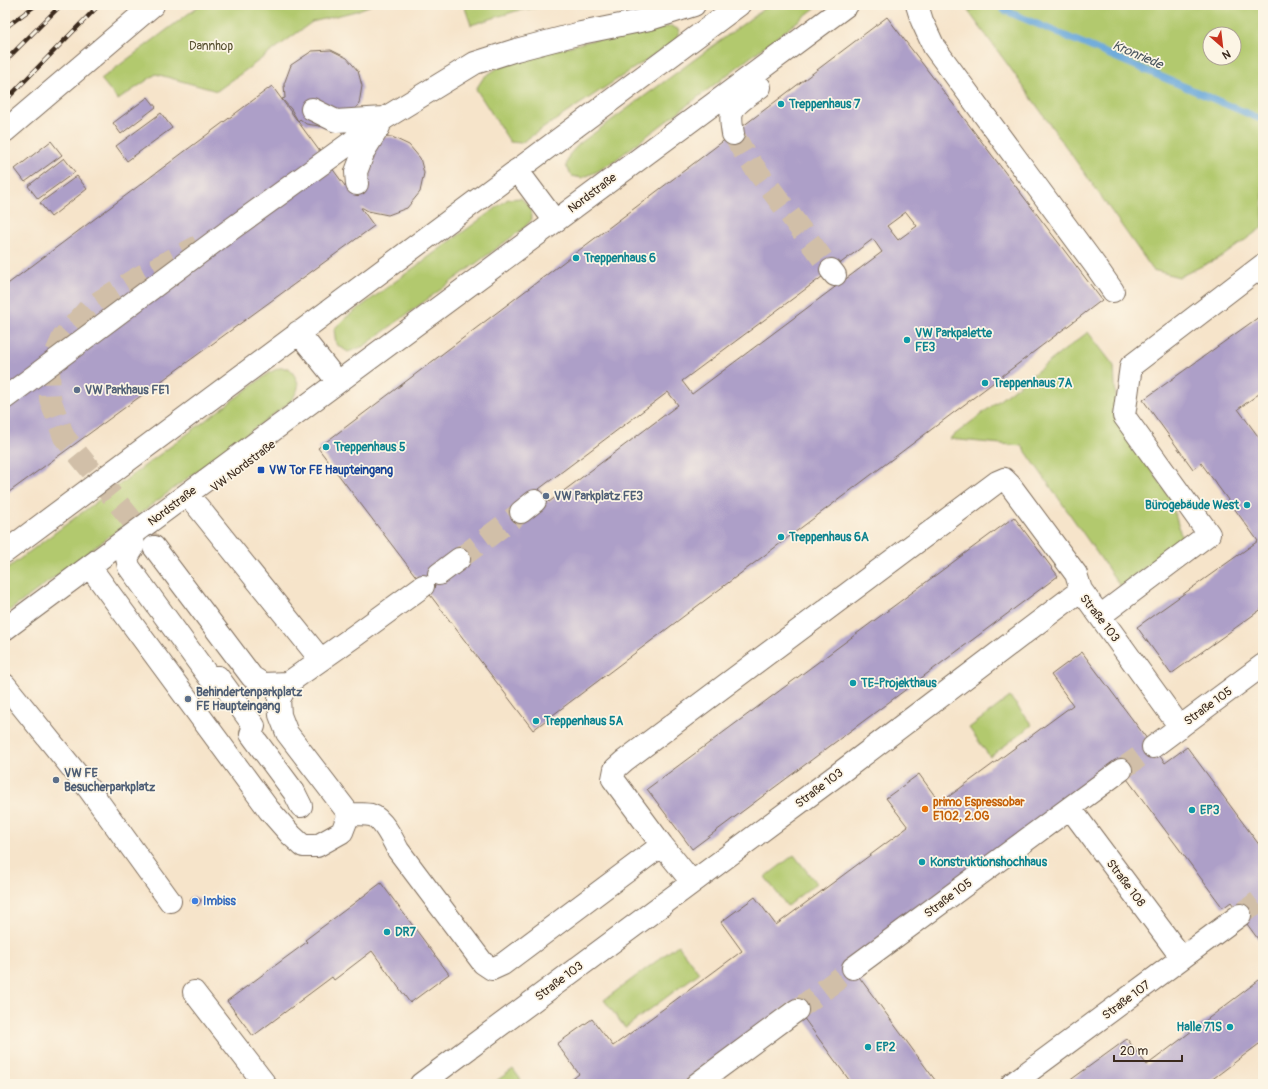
<svg xmlns="http://www.w3.org/2000/svg" width="1268" height="1089" viewBox="0 0 1268 1089" font-family="Pangolin,sans-serif">
  <style>
    .green { fill: #b2c96e; stroke: #767a46; fill-rule: evenodd }
    .lines { fill: none; stroke-linecap: round; stroke-linejoin: round }
    .stream { stroke: #67a7da; stroke-width: 7 }
    .building { fill: #ad9fc8; fill-rule: evenodd }
    .minor-tunnel { stroke: #d1bfa8; stroke-width: 22; stroke-dasharray: 22 11; stroke-linecap: butt }
    .minor-casing { stroke: #7c6b5a; stroke-width: 24 }
    .minor { stroke: #fff; stroke-width: 22 }
    .rail-casing { stroke: #3b2a1e; stroke-width: 4.5 }
    .rail { stroke: #fcf5e5; stroke-width: 3; stroke-dasharray: 9; stroke-linecap: butt }
    .culture-dot { fill: #0f9aa8; stroke: #fcf5e5; stroke-width: 1.5 }
    .service-dot { fill: #5c6f8a; stroke: #fcf5e5; stroke-width: 1.5 }
    .transit-dot { fill: #1a4fb4; stroke: #fcf5e5; stroke-width: 1.5 }
    .food-dot { fill: #e8710a; stroke: #fcf5e5; stroke-width: 1.5 }
    .shop-dot { fill: #3f7fe0; stroke: #fcf5e5; stroke-width: 1.5 }
    .labels { text-anchor: middle; stroke-width: 3.5; stroke-linejoin: round; paint-order: stroke }
    .park-label { font-size: 12px; fill: #595232; stroke: #fcf5e5 }
    .culture-label { font-size: 12px; font-weight: bold; fill: #0d838f; stroke: #fcf5e5; text-anchor: start }
    .street-label { font-size: 12px; fill: #3b2a1e; stroke: #fcf5e5 }
    .service-label { font-size: 12px; font-weight: bold; fill: #4e5e75; stroke: #fcf5e5; text-anchor: start }
    .transit-label { font-size: 12px; font-weight: bold; fill: #164399; stroke: #fcf5e5; text-anchor: start }
    .food-label { font-size: 12px; font-weight: bold; fill: #c56008; stroke: #fcf5e5; text-anchor: start }
    .shop-label { font-size: 12px; font-weight: bold; fill: #366cbe; stroke: #fcf5e5; text-anchor: start }
    .water-label { font-size: 13px; font-style: italic; fill: #4a5660; stroke: #fcf5e5 }
  </style>
  <rect width="100%" height="100%" fill="#fcf5e5"/>
  <filter id="ink" filterUnits="userSpaceOnUse"><feTurbulence type="fractalNoise" baseFrequency=".025" numOctaves="2"/><feDisplacementMap in="SourceGraphic" scale="8" xChannelSelector="R" yChannelSelector="G"/><feConvolveMatrix kernelMatrix="1 2 1 2 8 2 1 2 1" color-interpolation-filters="sRGB"/></filter>
  <filter id="wash" filterUnits="userSpaceOnUse"><feTurbulence type="fractalNoise" baseFrequency=".012" numOctaves="4" result="noise"/><feDisplacementMap in="SourceGraphic" scale="16" xChannelSelector="R" yChannelSelector="G"/><feGaussianBlur stdDeviation="0.9" result="paint"/><feColorMatrix in="noise" values="0 0 0 0 0 0 0 0 0 0 0 0 0 0 0 0 0 1.4 0 .05"/><feComposite in="paint" operator="in"/></filter>
  <g filter="url(#wash)">
    <rect width="100%" height="100%" fill="#f6e4ca"/>
    <path class="green" d="M200,5H371L356,11L312,22L217,91L156,74L118,100L101,79Z
      M464,5H552L516,11L471,25Z
      M769,5H819L614,161L598,171L582,178L572,176L566,166L569,155L579,144Z
      M983,5H1263V227L1223,256L1179,277L1153,270L1008,65L968,11L980,8ZM1210,34H1234V58H1210Z
      M671,26L680,30L675,41L521,143L510,142L476,89L484,77L504,64L593,40L638,34Z
      M521,198L530,208L532,219L524,228L364,346L348,352L336,344L334,329L344,319L508,199Z
      M1088,332L1114,366L1117,422L1170,496L1182,539L1120,586L1022,446L949,439Z
      M279,368H289C301,384 301,387 290,402L5,614V570L269,373Z
      M1010,697L1032,725L990,757L969,728Z
      M794,855L816,883L787,906L765,877Z
      M678,945L699,973L625,1028L604,1000Z
      M513,1069L524,1084H492Z"/>
    <g class="lines">
      <path class="stream" d="M1004,10L1263,120"/>
    </g>
    <g id="blocks">
      <path class="building" d="M887,17L1102,300L985,389L981,392L533,730L318,448ZM906,212L917,226L898,240L887,226ZM873,239L882,252L692,394L682,381ZM668,392L678,405L549,502L539,489Z
        M331,50L347,58L358,71L362,86L359,104L345,120L326,127L306,124L300,119L298,121L291,109L282,99L285,98L284,84L291,65L312,51Z
        M272,86L345,186H347L373,138L392,137L409,145L420,158L424,173L420,192L407,208L388,215L368,211L363,208H361L374,226L5,495V286Z
        M148,97L156,107L121,134L113,123Z
        M161,113L172,128L127,161L116,146Z
        M51,141L62,155L25,182L15,169Z
        M64,158L75,172L38,199L28,186Z
        M77,176L87,189L51,217L40,203Z
        M1263,314V391L1238,409L1263,443V608L1171,674L1137,627L1258,541L1201,463L1193,469L1143,400Z
        M1014,517L1058,576L692,849L647,789Z
        M1082,652L1165,763L1187,747L1263,850V946L1231,902L1223,908L1116,764L848,962L938,1084H852L792,1002L682,1084H566L579,1074L557,1044L592,1019L613,1046L742,951L721,922L755,897L776,925L908,827L886,798L919,774L940,803L1073,705L1051,675Z
        M381,883L449,974L410,1003L372,951L334,980L332,977L253,1036L227,1001L307,942L305,940Z
        M193,896L201,900L198,906L190,901Z
        M1263,977V1041L1206,1084H1065L1127,1039L1147,1065Z"/>
    </g>
  </g>
  <g filter="url(#ink)">
    <use href="#blocks" fill-opacity="0" stroke="#7c6b5a" stroke-width="1"/>
    <g class="lines">
      <path class="minor-tunnel" d="M733,134L746,156L831,270
        M154,547L64,437L50,399L49,368L63,337L90,307L137,278L198,246
        M459,559L521,512
        M1121,770L1153,747
        M1240,915L1263,898
        M797,1010L853,968"/>
      <g class="minor-casing">
        <path id="minor" d="M917,5L922,21L934,47L1097,268L1113,291
          M312,109L336,121L384,118
          M5,131L153,5
          M733,134C732,127 730,119 732,112C735,103 752,93 760,87
          M517,170L555,221
          M357,184L356,172L364,151L379,127
          M831,270L835,275
          M298,332L338,382
          M5,398L230,230L385,118L475,63L516,50L581,33L650,19L694,5
          M187,495L198,507L321,660
          M521,512L535,501
          M134,534L132,550L127,558L129,567L209,677H218L254,726L251,734L294,792L301,806
          M154,547L252,677L263,684L288,683
          M5,552L739,5
          M90,567L269,810L291,835L303,846H317L342,832L349,814
          M439,574L459,559
          M423,586L356,635L288,683L279,699L280,715L287,733L349,814C356,814 364,814 371,815C382,818 393,840 398,850L483,963L492,969L503,964L662,845
          M1100,616L1209,534L1124,416L1131,366L1263,265
          M5,629L847,5
          M5,685L89,789L170,901
          M1153,747L1263,665
          M1070,808L1182,958
          M692,882L662,845L613,779L615,769L624,761L997,482L1004,479L1010,485L1076,574L1081,590
          M853,968L1121,770
          M194,992L265,1084
          M421,1084L845,769L1081,590L1180,727
          M697,1084L797,1010
          M1012,1084L1240,915"/>
      </g>
      <use href="#minor" class="minor"/>
      <g class="rail-casing">
        <path id="rail" d="M6,27L36,5
          M5,61L61,5
          M5,101L99,5"/>
      </g>
      <use href="#rail" class="rail"/>
    </g>
  </g>
  <g class="culture-dot">
    <circle cx="781" cy="104" r="4"/>
    <circle cx="576" cy="258" r="4"/>
    <circle cx="907" cy="340" r="4"/>
    <circle cx="985" cy="383" r="4"/>
    <circle cx="326" cy="447" r="4"/>
    <circle cx="1247" cy="505" r="4"/>
    <circle cx="781" cy="537" r="4"/>
    <circle cx="853" cy="683" r="4"/>
    <circle cx="536" cy="721" r="4"/>
    <circle cx="1192" cy="810" r="4"/>
    <circle cx="922" cy="862" r="4"/>
    <circle cx="387" cy="932" r="4"/>
    <circle cx="1230" cy="1027" r="4"/>
    <circle cx="868" cy="1047" r="4"/>
  </g>
  <g class="service-dot">
    <circle cx="77" cy="390" r="4"/>
    <circle cx="546" cy="496" r="4"/>
    <circle cx="188" cy="699" r="4"/>
    <circle cx="56" cy="780" r="4"/>
  </g>
  <rect class="transit-dot" x="257" y="466" width="8" height="8" rx="2"/>
  <circle class="food-dot" cx="925" cy="809" r="4"/>
  <circle class="shop-dot" cx="195" cy="901" r="4"/>
  <g class="labels">
    <g class="park-label">
      <text x="211" y="50">Dannhop</text>
    </g>
    <g class="culture-label">
      <text x="789" y="108">Treppenhaus 7</text>
      <text x="584" y="262">Treppenhaus 6</text>
      <text x="915" y="337">VW Parkpalette<tspan x="915" dy="14">FE3</tspan></text>
      <text x="993" y="387">Treppenhaus 7A</text>
      <text x="334" y="451">Treppenhaus 5</text>
      <text x="1239" y="509" text-anchor="end">Bürogebäude West</text>
      <text x="789" y="541">Treppenhaus 6A</text>
      <text x="861" y="687">TE-Projekthaus</text>
      <text x="544" y="725">Treppenhaus 5A</text>
      <text x="1200" y="814">EP3</text>
      <text x="930" y="866">Konstruktionshochhaus</text>
      <text x="395" y="936">DR7</text>
      <text x="1222" y="1031" text-anchor="end">Halle 71S</text>
      <text x="876" y="1051">EP2</text>
    </g>
    <g class="street-label">
      <text transform="translate(592 193) rotate(-37)" y="4">Nordstraße</text>
      <text transform="translate(243 466) rotate(-37)" y="4">VW Nordstraße</text>
      <text transform="translate(172 506) rotate(-37)" y="4">Nordstraße</text>
      <text transform="translate(1100 618) rotate(52)" y="4">Straße 103</text>
      <text transform="translate(1208 706) rotate(-36)" y="4">Straße 105</text>
      <text transform="translate(819 788) rotate(-37)" y="4">Straße 103</text>
      <text transform="translate(1126 883) rotate(53)" y="4">Straße 108</text>
      <text transform="translate(948 898) rotate(-37)" y="4">Straße 105</text>
      <text transform="translate(559 981) rotate(-37)" y="4">Straße 103</text>
      <text transform="translate(1126 1000) rotate(-37)" y="4">Straße 107</text>
    </g>
    <g class="service-label">
      <text x="85" y="394">VW Parkhaus FE1</text>
      <text x="554" y="500">VW Parkplatz FE3</text>
      <text x="196" y="696">Behindertenparkplatz<tspan x="196" dy="14">FE Haupteingang</tspan></text>
      <text x="64" y="777">VW FE<tspan x="64" dy="14">Besucherparkplatz</tspan></text>
    </g>
    <g class="transit-label">
      <text x="269" y="474">VW Tor FE Haupteingang</text>
    </g>
    <g class="food-label">
      <text x="933" y="806">primo Espressobar<tspan x="933" dy="14">E102, 2.OG</tspan></text>
    </g>
    <g class="shop-label">
      <text x="203" y="905">Imbiss</text>
    </g>
    <g class="water-label">
      <text transform="translate(1138 54) rotate(23)" y="5">Kronriede</text>
    </g>
  </g>
  <rect width="1268" height="1089" fill="none" stroke="#fcf5e5" stroke-width="20"/>
  <g transform="translate(1222 46) rotate(152)"><circle r="19" fill="#fcf5e5" stroke="#afa495"/>
  <path d="M0-3L7 15L0 10L-7 15Z" fill="#c8321e"/>
  <text y="-6" font-size="11" font-weight="bold" text-anchor="middle" fill="#3b2a1e">N</text>
  </g>
  <path d="M1114 1055v6h68v-6" fill="none" stroke="#3b2a1e" stroke-width="2"/>
  <text x="1120" y="1055" font-size="12" fill="#3b2a1e" stroke="#fcf5e5" stroke-width="3" paint-order="stroke">20 m</text>
</svg>
